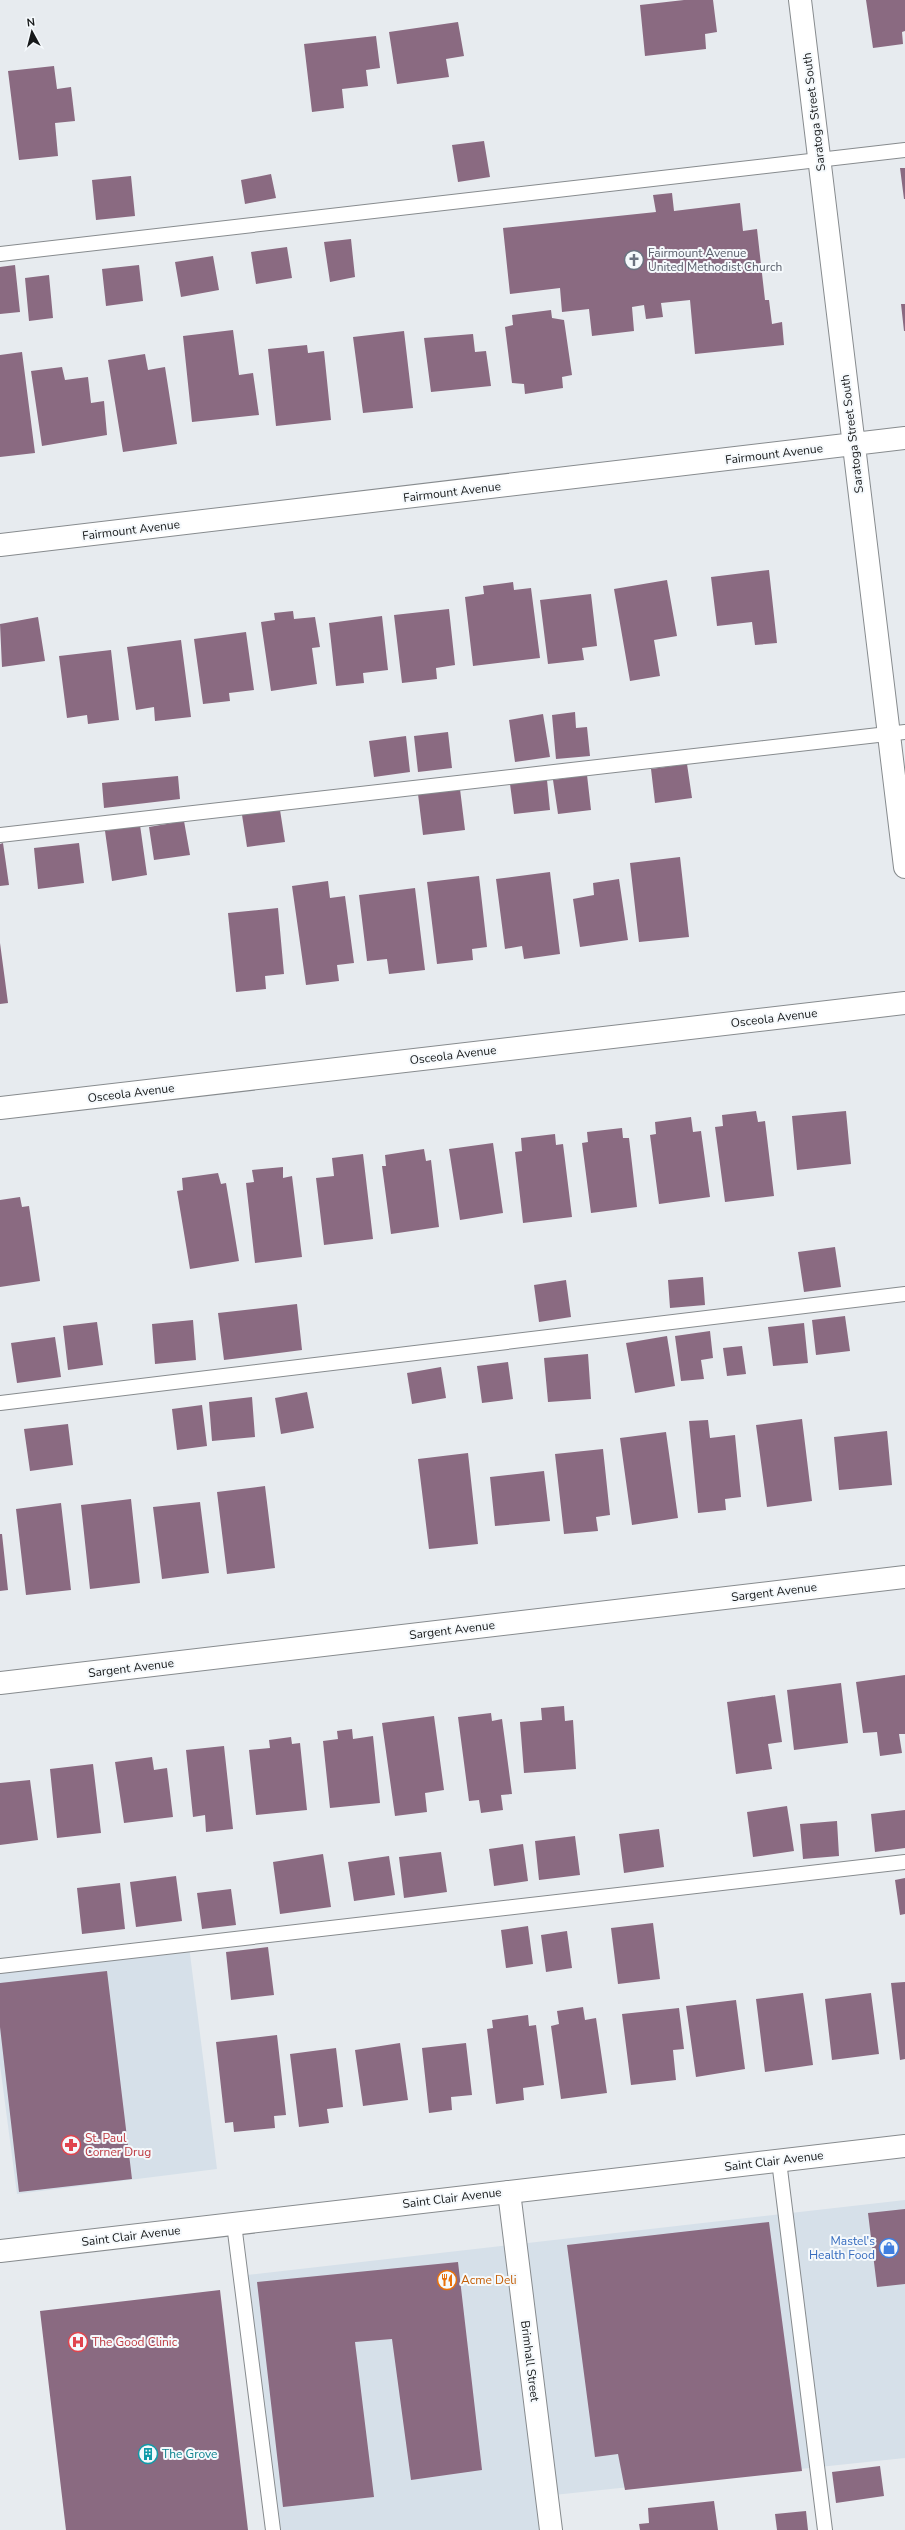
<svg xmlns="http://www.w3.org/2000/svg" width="905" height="2530" viewBox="0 0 905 2530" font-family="'Nunito Sans',sans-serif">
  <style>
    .built { fill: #d6e0e9 }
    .building { fill: #8a6a81 }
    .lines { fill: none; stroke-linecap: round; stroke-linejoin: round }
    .lane-casing { stroke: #878b8e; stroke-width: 16 }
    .street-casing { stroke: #878b8e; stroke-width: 24 }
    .secondary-casing { stroke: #878b8e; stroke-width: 24 }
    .lane { stroke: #fff; stroke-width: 14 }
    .street { stroke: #fff; stroke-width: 22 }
    .secondary { stroke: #fff; stroke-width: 22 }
    .labels { text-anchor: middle; stroke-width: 4; stroke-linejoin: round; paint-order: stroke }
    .street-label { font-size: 12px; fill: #17191a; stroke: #f5f9fc }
    .worship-label { font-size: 12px; fill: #5b616d; stroke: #f5f9fc; text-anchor: start }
    .health-label { font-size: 12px; fill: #be3a42; stroke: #f5f9fc; text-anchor: start }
    .shop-label { font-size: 12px; fill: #366cbe; stroke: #f5f9fc; text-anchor: end }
    .food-label { font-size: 12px; fill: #c56008; stroke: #f5f9fc; text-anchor: start }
    .culture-label { font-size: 12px; fill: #0d838f; stroke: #f5f9fc; text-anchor: start }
  </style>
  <rect width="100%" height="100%" fill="#e7ebef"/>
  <path class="built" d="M188,1938L217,2169L17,2194L0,2065V1961Z
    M905,2200V2458L554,2495L557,2530H279L247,2275Z"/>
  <path class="building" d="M684,0H713L717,32L705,34L706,49L645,56L640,5Z
    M866,0H905V31L902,32L903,44L873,48Z
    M458,22L464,56L446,59L449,77L397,84L389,32Z
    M376,36L380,68L366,70L368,86L342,89L344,108L312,112L304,44Z
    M54,66L57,89L71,87L75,121L55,123L58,156L19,160L8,71Z
    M484,141L490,177L458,182L452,145Z
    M900,168H905V199H904Z
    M271,174L276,198L245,204L241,180Z
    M131,176L135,216L96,220L92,180Z
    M672,193L674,211L740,203L743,231L757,229L765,300H769L772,324L782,322L784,345L695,354L690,300L661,303L663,317L646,319L644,305L632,307L634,331L592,336L589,309L562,312L560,288L510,294L503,228L656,212L653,195Z
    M351,239L355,277L330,282L324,242Z
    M287,247L292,278L256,284L251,252Z
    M213,256L219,290L181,297L175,262Z
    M15,265L20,312L0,314V267Z
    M139,265L143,301L106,306L102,269Z
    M49,275L53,318L29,321L25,278Z
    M901,304H905V331H904Z
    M551,310L552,318L564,320L572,375L562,377L563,388L525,394L524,384L512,383L505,327L513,325L512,315Z
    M233,330L239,375L253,373L259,415L192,422L183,336Z
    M404,331L413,408L363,413L353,337Z
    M473,334L475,352L486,351L491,386L431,392L424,338Z
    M307,345L308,353L324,351L331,420L276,426L268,349Z
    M22,352L35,453L0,457V355Z
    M145,354L148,370L165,367L177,444L123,452L108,360Z
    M62,367L65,380L88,377L91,403L104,401L107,435L42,446L31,371Z
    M769,570L777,643L755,645L752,622L717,626L711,577Z
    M667,580L677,636L654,640L660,676L630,681L614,589Z
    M513,582L514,590L531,588L540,658L473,666L465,597L484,594L483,586Z
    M591,594L597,646L582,648L584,660L548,664L540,600Z
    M449,609L455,665L436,668L437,679L402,683L394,615Z
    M293,611L294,619L315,617L320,647L312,648L317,684L271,691L261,622L275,620L274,613Z
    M382,616L388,670L363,673L364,683L336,686L329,623Z
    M38,617L45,661L2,667L0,624Z
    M246,632L254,690L229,693L230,701L203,704L194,639Z
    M181,640L191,717L155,721L154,707L136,710L127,647Z
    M111,650L119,720L88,724L87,715L67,718L59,656Z
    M575,712L576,728L587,727L590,756L556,759L552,715Z
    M543,714L550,757L515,762L509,720Z
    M448,732L452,768L418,772L414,736Z
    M406,736L410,772L374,777L369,741Z
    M687,764L692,798L655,803L651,769Z
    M587,775L591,810L558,814L553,780Z
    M178,776L180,799L104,808L102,783Z
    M547,780L550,810L514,814L510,784Z
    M460,789L465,830L423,835L418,794Z
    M280,810L285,842L247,847L242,815Z
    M184,821L190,855L154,860L149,827Z
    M140,825L147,875L112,881L105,831Z
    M3,843L9,885L0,886V844Z
    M79,843L84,883L38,889L34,848Z
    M680,857L689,937L639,942L630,863Z
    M550,872L560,954L524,959L522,946L505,949L496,879Z
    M479,876L487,947L472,949L473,960L437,964L427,882Z
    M619,879L628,940L580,947L573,899L594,895L593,883Z
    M328,881L330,898L345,896L354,963L337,965L339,981L306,985L292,886Z
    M415,888L425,970L389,974L387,959L367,961L359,895Z
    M278,908L284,974L265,976L266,989L236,992L228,913Z
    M0,943L8,1003L0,1004Z
    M756,1111L758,1122L765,1121L774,1196L725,1202L715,1127L723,1126L722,1115Z
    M846,1111L851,1164L797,1170L792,1116Z
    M691,1117L693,1132L701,1131L710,1197L659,1204L650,1135L656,1134L655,1122Z
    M622,1128L623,1138H629L637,1207L591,1213L582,1143L588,1142L587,1132Z
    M555,1134L556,1145L563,1144L572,1217L523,1223L515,1152L522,1151L521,1138Z
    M493,1143L503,1213L460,1220L449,1149Z
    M424,1149L426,1161L431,1160L439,1227L391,1234L382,1166H386L385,1155Z
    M363,1154L373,1239L324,1245L316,1178L334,1176L332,1158Z
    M283,1167V1178L292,1176L302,1257L255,1263L246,1183L254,1182L252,1170Z
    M218,1173L221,1184L226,1183L239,1261L190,1269L177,1191L183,1190L182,1178Z
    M20,1197L22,1207L29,1206L40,1281L0,1287V1200Z
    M835,1247L841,1287L804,1292L798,1252Z
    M703,1277L705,1305L670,1308L668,1280Z
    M566,1280L571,1317L539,1322L534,1285Z
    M297,1304L302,1350L224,1360L218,1313Z
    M845,1316L850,1351L816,1355L812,1320Z
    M193,1320L196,1360L155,1364L152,1324Z
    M97,1322L103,1365L68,1370L63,1326Z
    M804,1323L808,1363L773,1366L768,1327Z
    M710,1331L713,1358L701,1360L704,1379L681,1381L675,1336Z
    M667,1336L675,1386L635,1393L626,1343Z
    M55,1337L61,1377L17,1383L11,1343Z
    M742,1346L746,1374L727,1376L723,1348Z
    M588,1354L591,1399L548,1402L544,1358Z
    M508,1362L513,1399L482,1403L477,1366Z
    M441,1367L446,1398L412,1404L407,1373Z
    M307,1392L314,1428L281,1434L275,1398Z
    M252,1397L255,1437L212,1441L209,1402Z
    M202,1405L207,1446L177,1450L172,1409Z
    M802,1419L812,1501L767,1507L756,1425Z
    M708,1420L710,1438L735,1435L741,1497L725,1499L726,1510L698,1513L689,1421Z
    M68,1424L73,1465L30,1471L24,1429Z
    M887,1431L892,1485L839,1490L834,1437Z
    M666,1432L678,1518L632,1525L620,1438Z
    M603,1449L610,1515L596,1517L598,1531L564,1534L555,1454Z
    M468,1453L478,1544L429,1549L418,1459Z
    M544,1471L550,1521L495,1526L490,1477Z
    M265,1486L275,1568L227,1574L217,1492Z
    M131,1499L140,1583L90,1589L81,1505Z
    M200,1502L209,1573L162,1579L153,1507Z
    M61,1503L71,1590L26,1595L16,1509Z
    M0,1534H2L8,1590L0,1591Z
    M905,1675V1734H899L902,1753L880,1756L877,1732L863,1733L856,1682Z
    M841,1683L848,1743L794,1750L787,1690Z
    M775,1695L782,1742L768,1744L772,1769L736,1774L727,1702Z
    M564,1706L565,1721L573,1720L576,1769L524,1773L520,1722L542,1720L541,1708Z
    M491,1713L492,1721L502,1719L512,1794L501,1795L503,1810L481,1813L479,1800L469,1801L458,1717Z
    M434,1716L444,1790L425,1793L427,1812L395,1816L382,1723Z
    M352,1729L353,1739L373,1736L380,1803L330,1808L323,1741L338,1739L337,1731Z
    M291,1737L292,1744L300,1743L307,1810L256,1815L249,1750L270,1748L269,1740Z
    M224,1746L233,1829L206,1832L205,1815L193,1817L186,1750Z
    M152,1757L154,1770L167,1768L173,1817L124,1823L115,1762Z
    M93,1764L101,1833L57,1838L50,1769Z
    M30,1780L38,1840L0,1845V1783Z
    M787,1806L794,1851L753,1857L747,1812Z
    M905,1810V1848L875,1852L871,1814Z
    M837,1821L839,1856L803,1859L800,1824Z
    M659,1829L664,1867L624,1873L619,1834Z
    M575,1836L580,1875L539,1880L535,1841Z
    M523,1844L528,1881L494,1886L489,1849Z
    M441,1852L447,1892L404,1898L399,1857Z
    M323,1854L331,1907L280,1914L273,1862Z
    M389,1856L395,1895L354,1901L348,1862Z
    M176,1876L182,1921L136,1927L130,1882Z
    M905,1878V1914L900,1915L895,1880Z
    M120,1883L125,1929L82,1934L77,1888Z
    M231,1889L236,1925L202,1929L197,1893Z
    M653,1923L660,1979L618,1984L611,1928Z
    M528,1926L533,1964L506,1968L501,1930Z
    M567,1931L572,1968L546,1972L541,1935Z
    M268,1947L274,1995L231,2000L226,1952Z
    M107,1971L132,2179L19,2192L0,2027V1983Z
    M905,1982V2059L900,2060L891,1983Z
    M803,1993L813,2065L765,2072L756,1999Z
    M871,1993L879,2054L832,2060L825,1999Z
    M736,2000L745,2069L696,2077L686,2006Z
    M583,2007L585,2020L596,2018L607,2093L561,2099L551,2026L559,2024L557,2011Z
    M679,2008L684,2049L673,2050L676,2080L631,2085L622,2014Z
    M528,2015L529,2026L536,2025L544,2085L523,2088L524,2100L496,2104L487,2029L493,2028L492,2020Z
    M277,2035L286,2115L274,2116L275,2128L234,2132L233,2122L225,2123L216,2042Z
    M400,2043L408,2100L363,2106L355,2050Z
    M466,2043L472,2095L451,2097L452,2110L429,2113L422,2048Z
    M336,2048L343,2107L327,2109L329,2123L299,2127L290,2054Z
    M905,2209V2284L877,2287L868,2213Z
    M769,2222L802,2471L625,2490L618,2454L595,2457L567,2245Z
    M458,2262L482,2470L411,2480L392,2339L355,2342L374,2497L283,2507L257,2282Z
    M220,2290L248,2530H66L40,2311Z
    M880,2466L884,2496L836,2503L832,2472Z
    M714,2501L718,2530H640L639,2524L649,2523L648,2508Z
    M806,2511L808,2530H777L775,2514Z"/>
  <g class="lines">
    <g class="lane-casing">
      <path id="lane" d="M0,254L905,150
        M0,835L905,732
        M0,1403L905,1294
        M0,1966L905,1862
        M779,2161L825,2530
        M234,2224L273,2530"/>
    </g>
    <g class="street-casing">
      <path id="street" d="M800,0L905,867
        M0,545L905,438
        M0,1108L905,1003
        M0,1683L905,1577
        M509,2192L551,2530"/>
    </g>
    <g class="secondary-casing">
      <path id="secondary" d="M0,2251L905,2146"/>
    </g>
    <use href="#lane" class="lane"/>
    <use href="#street" class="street"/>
    <use href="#secondary" class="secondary"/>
  </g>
  <defs>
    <g id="church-ring" transform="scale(1)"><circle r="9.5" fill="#f5f9fc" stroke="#6b7280" stroke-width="1.5"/><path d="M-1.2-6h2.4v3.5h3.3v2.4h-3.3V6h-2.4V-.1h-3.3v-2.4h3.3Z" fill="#6b7280"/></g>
    <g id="pharmacy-ring" transform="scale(1)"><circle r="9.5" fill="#f5f9fc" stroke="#e0444e" stroke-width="1.5"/><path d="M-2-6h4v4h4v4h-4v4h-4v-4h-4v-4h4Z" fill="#e0444e"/></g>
    <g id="shop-ring" transform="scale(1)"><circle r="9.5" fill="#f5f9fc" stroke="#3f7fe0" stroke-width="1.5"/><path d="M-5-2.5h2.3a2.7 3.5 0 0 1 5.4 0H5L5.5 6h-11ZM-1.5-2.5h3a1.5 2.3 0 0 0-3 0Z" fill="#3f7fe0"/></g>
    <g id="restaurant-ring" transform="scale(1)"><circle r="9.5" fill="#f5f9fc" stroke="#e8710a" stroke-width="1.5"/><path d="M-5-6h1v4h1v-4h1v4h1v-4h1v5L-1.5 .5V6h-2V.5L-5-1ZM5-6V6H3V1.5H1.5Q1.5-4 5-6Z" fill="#e8710a"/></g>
    <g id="hospital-ring" transform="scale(1)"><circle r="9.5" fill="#f5f9fc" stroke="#e0444e" stroke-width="1.5"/><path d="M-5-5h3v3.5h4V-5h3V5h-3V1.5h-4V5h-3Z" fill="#e0444e"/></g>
    <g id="building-ring" transform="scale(1)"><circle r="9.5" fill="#f5f9fc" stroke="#0f9aa8" stroke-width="1.5"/><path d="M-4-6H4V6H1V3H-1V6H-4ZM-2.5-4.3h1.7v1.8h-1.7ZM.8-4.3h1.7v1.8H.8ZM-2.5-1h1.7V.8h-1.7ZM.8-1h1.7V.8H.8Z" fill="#0f9aa8"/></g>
  </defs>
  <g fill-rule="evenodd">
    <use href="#church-ring" x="634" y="260"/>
    <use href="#pharmacy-ring" x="71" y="2145"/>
    <use href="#shop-ring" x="889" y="2248"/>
    <use href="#restaurant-ring" x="447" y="2280"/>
    <use href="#hospital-ring" x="78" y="2342"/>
    <use href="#building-ring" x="148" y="2454"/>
  </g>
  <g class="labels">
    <g class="street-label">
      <text transform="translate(814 112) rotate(-97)" y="4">Saratoga Street South</text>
      <text transform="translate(852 434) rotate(-97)" y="4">Saratoga Street South</text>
      <text transform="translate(774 454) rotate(-7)" y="4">Fairmount Avenue</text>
      <text transform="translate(452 492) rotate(-7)" y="4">Fairmount Avenue</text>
      <text transform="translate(131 530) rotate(-7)" y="4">Fairmount Avenue</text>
      <text transform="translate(774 1018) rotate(-7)" y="4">Osceola Avenue</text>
      <text transform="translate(453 1055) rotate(-7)" y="4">Osceola Avenue</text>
      <text transform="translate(131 1093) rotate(-7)" y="4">Osceola Avenue</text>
      <text transform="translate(774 1592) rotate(-7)" y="4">Sargent Avenue</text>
      <text transform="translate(452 1630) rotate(-7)" y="4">Sargent Avenue</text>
      <text transform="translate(131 1668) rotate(-7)" y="4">Sargent Avenue</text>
      <text transform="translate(774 2161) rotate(-7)" y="4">Saint Clair Avenue</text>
      <text transform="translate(452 2198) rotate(-7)" y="4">Saint Clair Avenue</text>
      <text transform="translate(131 2236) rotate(-7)" y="4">Saint Clair Avenue</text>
      <text transform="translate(530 2361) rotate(83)" y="4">Brimhall Street</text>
    </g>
    <g class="worship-label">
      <text x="648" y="257">Fairmount Avenue<tspan x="648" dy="14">United Methodist Church</tspan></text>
    </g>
    <g class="health-label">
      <text x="85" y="2142">St. Paul<tspan x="85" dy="14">Corner Drug</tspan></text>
      <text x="92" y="2346">The Good Clinic</text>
    </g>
    <g class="shop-label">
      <text x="875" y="2245">Mastel's<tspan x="875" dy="14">Health Food</tspan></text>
    </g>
    <g class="food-label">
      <text x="461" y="2284">Acme Deli</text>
    </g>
    <g class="culture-label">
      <text x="162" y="2458">The Grove</text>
    </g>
  </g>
  <g transform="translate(32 32) rotate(353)" stroke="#f5f9fc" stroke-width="3" paint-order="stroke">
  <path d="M0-3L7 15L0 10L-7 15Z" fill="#17191a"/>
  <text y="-6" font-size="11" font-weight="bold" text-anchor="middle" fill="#17191a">N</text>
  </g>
</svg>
